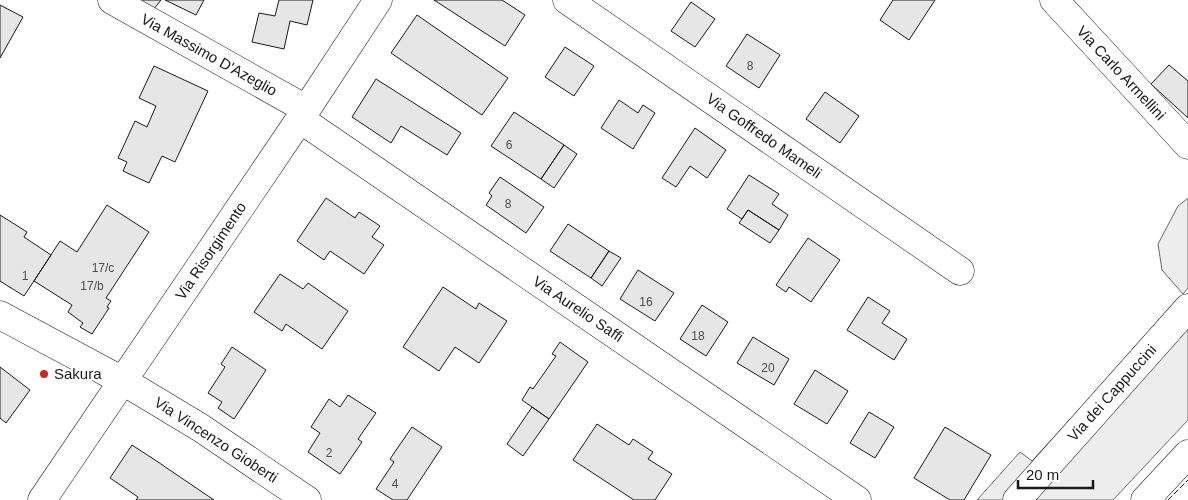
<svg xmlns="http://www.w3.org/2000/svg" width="1188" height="500" viewBox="0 0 1188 500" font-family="Helvetica,sans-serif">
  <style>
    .built { fill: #ededed; stroke: #6a6a6a }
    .building { fill: #e6e6e6; stroke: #1a1a1a }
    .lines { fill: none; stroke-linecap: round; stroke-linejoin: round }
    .minor-casing { stroke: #1a1a1a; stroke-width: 29 }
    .minor { stroke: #fff; stroke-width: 28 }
    .fence { stroke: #1a1a1a; stroke-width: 1; stroke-dasharray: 6 2.5; stroke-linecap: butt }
    .poi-dot { fill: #c62828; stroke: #fff; stroke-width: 2 }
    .labels { text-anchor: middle; stroke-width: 4; stroke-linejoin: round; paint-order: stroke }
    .number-label { font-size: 12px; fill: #4d4d4d }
    .street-label { font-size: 15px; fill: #1a1a1a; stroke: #fff }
    .poi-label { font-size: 15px; fill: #1a1a1a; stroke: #fff; text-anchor: start }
  </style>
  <rect width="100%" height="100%" fill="#fff"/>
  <path class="built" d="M1188,198V288L1183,294L1162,270L1158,244L1178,206Z
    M1177,302L1188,313V420L1113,500H977L1020,452L1032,461Z"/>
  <path class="building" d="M137,0H161L153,10Z
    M165,0H204L196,15Z
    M279,0H313L307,25L290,21L284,49L252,42L259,13L275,16Z
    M434,0H502L525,15L505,46Z
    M893,0H935L909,40L880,20Z
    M691,2L715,19L695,47L671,31Z
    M0,5L23,17L0,58Z
    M417,15L508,78L482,115L391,53Z
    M747,34L780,55L759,88L726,66Z
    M565,47L594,66L574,96L545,77Z
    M1169,65L1188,81V118L1151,84Z
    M154,66L208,91L175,162L162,156L149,183L123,171L127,162L118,158L135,121L147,127L156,106L139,98Z
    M376,79L461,133L447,155L401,126L391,143L352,117Z
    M825,92L859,116L840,143L806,119Z
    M619,100L638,113L643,105L655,113L633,149L601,128Z
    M514,112L564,145L541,179L491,146Z
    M695,128L726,150L707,178L690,166L676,187L662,178Z
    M564,145L577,154L554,188L541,179Z
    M749,175L779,194L772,204L788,215L779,230L748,210L742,219L727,209Z
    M500,177L544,207L526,233L486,205L492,196L489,193Z
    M326,198L355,218L359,212L380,226L372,237L384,245L364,274L330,251L324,260L297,241Z
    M107,205L149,232L106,298L111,301L107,307L109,308L92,334L80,327L83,323L68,312L72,305L34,281L60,241L77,252Z
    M748,210L779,230L770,243L739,223Z
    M0,215L27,232L24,237L51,255L24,296L0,281Z
    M568,224L609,251L591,278L550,251Z
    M808,238L840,260L811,302L789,287L786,292L776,285Z
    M609,251L621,258L602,286L591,278Z
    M638,270L674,293L655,321L620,299Z
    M280,274L303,289L308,283L348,311L322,349L286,324L282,331L254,312Z
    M443,287L476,309L479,303L507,321L479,363L455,347L439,371L403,347Z
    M868,297L890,311L882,323L907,339L894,360L847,330Z
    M702,305L728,322L706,356L680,339Z
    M753,337L789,359L774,385L737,363Z
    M560,342L588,362L549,419L522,400L530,387L533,389L556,356L552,354Z
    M232,347L266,370L234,419L218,408L222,402L208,393L225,367L221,364Z
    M0,367L30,390L6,423L0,418Z
    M815,370L848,391L827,424L794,404Z
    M348,395L376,413L358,439L362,442L340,474L308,452L320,433L311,427L329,399L340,407Z
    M532,407L549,419L523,456L507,444Z
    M869,412L894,427L875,458L850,443Z
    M597,424L629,445L633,439L653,452L648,459L672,474L655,500H634L573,460Z
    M412,427L442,447L407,500H393L376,489L394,462L390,459Z
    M945,427L991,455L964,500H950L914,478Z
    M132,445L155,460L214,500H136L138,497L110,478Z"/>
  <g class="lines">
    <g class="minor-casing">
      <path id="minor" d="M112,0L306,109
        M567,0L960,271
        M1054,0L1188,145
        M300,119L857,500
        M0,315L123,381L201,428L307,500
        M42,500L300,119L378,0
        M1017,500L1188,308
        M1145,500L1188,454"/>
    </g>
    <use href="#minor" class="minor"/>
    <path class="fence" d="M1168,500L1188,480"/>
  </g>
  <circle class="poi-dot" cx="44" cy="374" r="5"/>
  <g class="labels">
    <g class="number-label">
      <text x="750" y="70">8</text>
      <text x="509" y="149">6</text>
      <text x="508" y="208">8</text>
      <text x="103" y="272">17/c</text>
      <text x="25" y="280">1</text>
      <text x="92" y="290">17/b</text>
      <text x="646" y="306">16</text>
      <text x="698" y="340">18</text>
      <text x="768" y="372">20</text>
      <text x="329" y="457">2</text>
      <text x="395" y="488">4</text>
    </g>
    <g class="street-label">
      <text transform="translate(209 55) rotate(29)" y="5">Via Massimo D'Azeglio</text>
      <text transform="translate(1121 73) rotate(47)" y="5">Via Carlo Armellini</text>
      <text transform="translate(764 136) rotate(35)" y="5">Via Goffredo Mameli</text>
      <text transform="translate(211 251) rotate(-56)" y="5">Via Risorgimento</text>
      <text transform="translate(578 309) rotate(34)" y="5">Via Aurelio Saffi</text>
      <text transform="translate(1112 393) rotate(-48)" y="5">Via dei Cappuccini</text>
      <text transform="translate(216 440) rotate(33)" y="5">Via Vincenzo Gioberti</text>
    </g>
    <g class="poi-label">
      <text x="54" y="379">Sakura</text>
    </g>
  </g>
  <path d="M1018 480v8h75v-8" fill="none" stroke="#1a1a1a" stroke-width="2.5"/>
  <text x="1026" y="480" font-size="15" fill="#1a1a1a" stroke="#ffffff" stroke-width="4" paint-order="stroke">20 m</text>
</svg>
